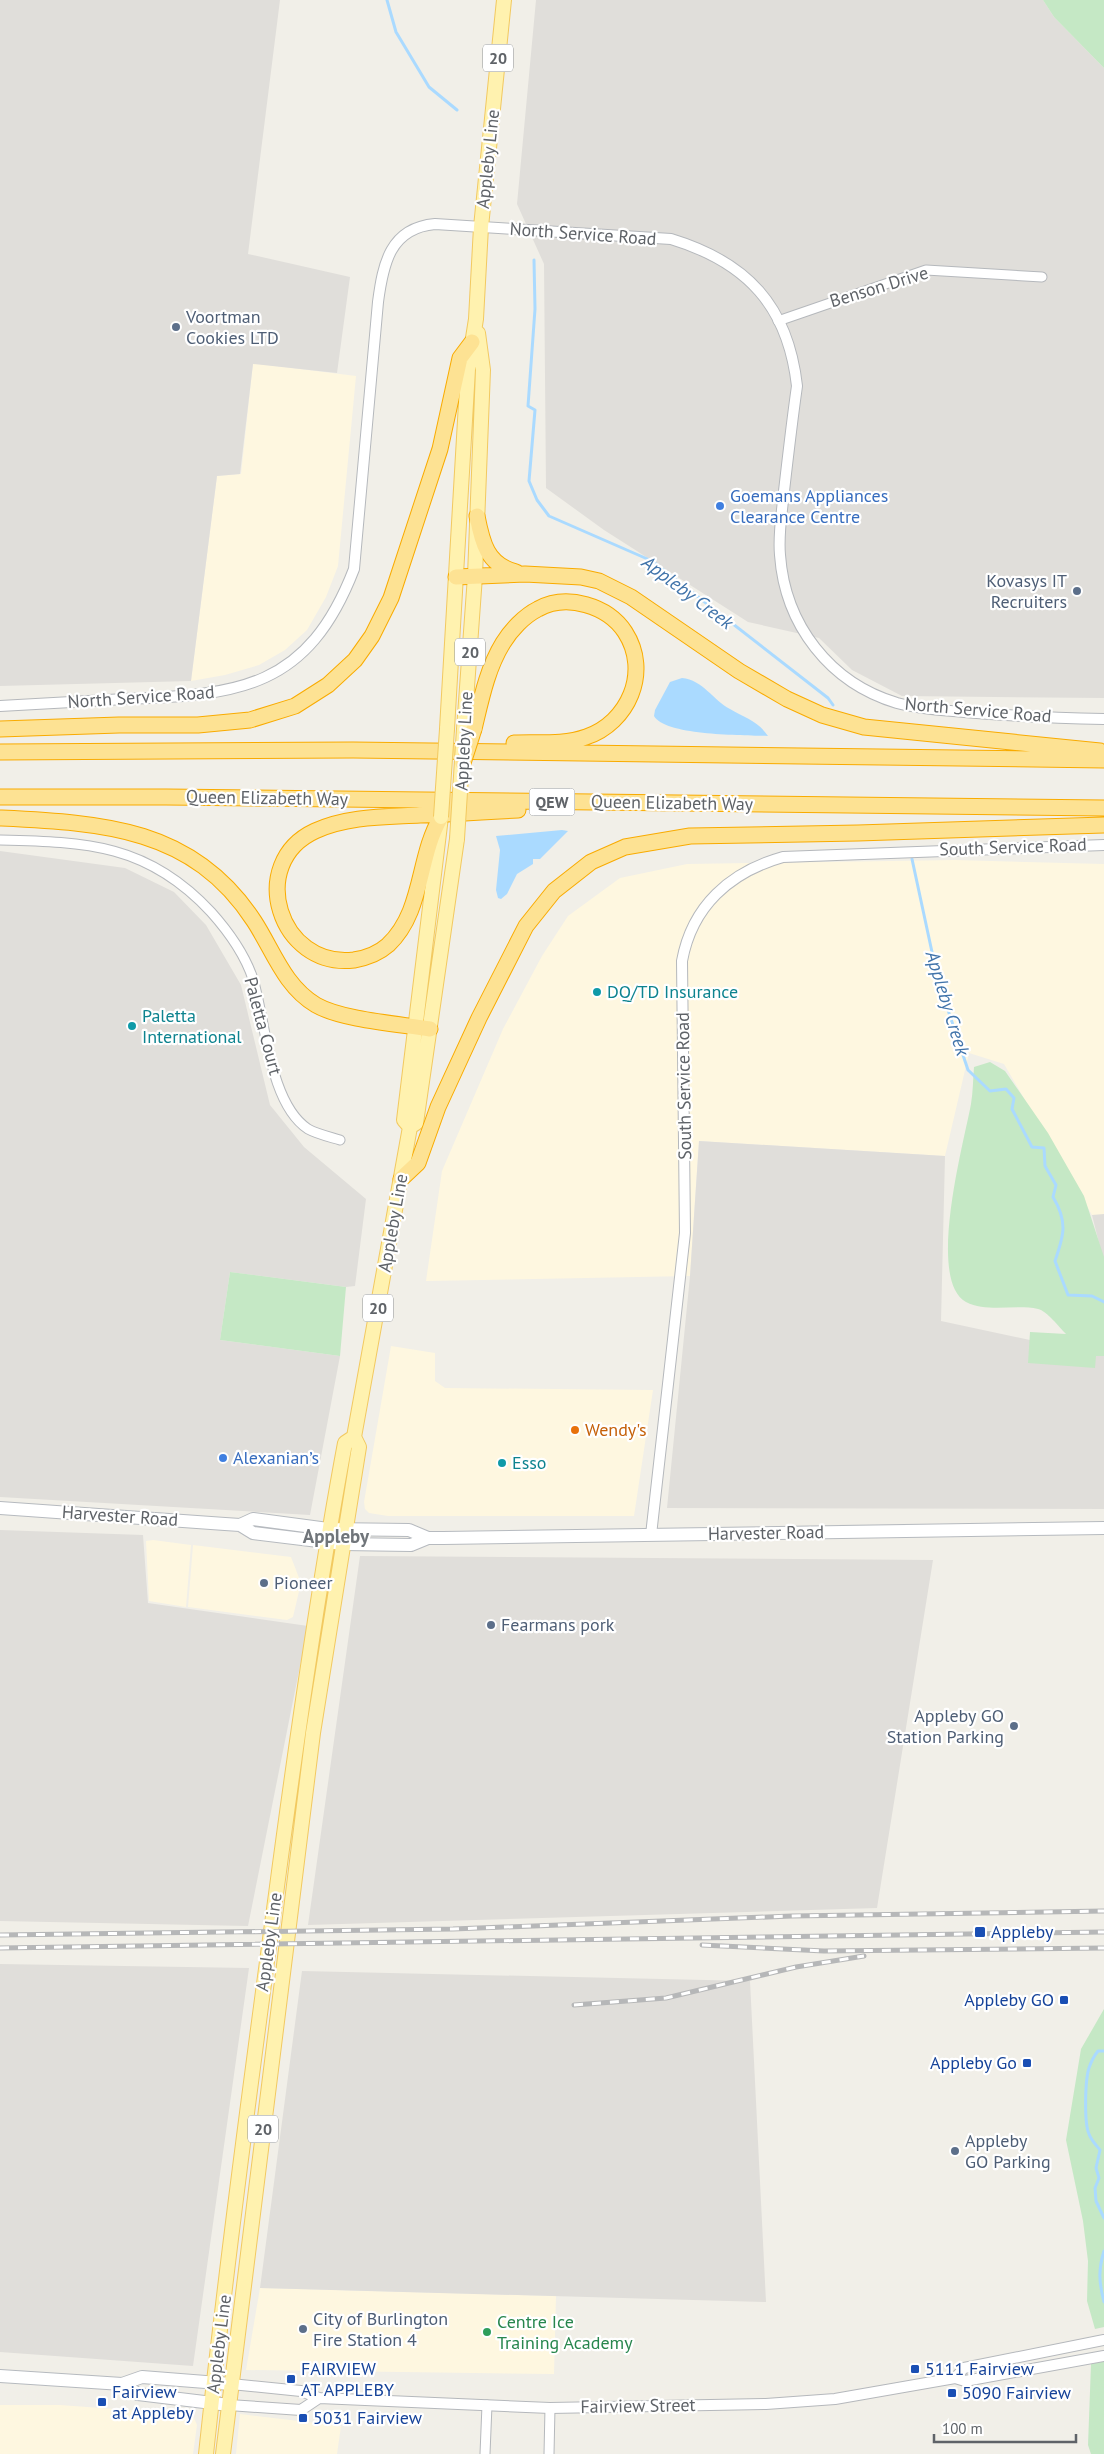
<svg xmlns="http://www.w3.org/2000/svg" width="1104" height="2454" viewBox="0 0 1104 2454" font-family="'PT Sans',sans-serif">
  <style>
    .commercial { fill: #fef7e0 }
    .industrial { fill: #e0deda }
    .green { fill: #c5e8c5 }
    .water { fill: #aadaff }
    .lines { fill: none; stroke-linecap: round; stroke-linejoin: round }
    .stream { stroke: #aadaff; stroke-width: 3 }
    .minor-casing { stroke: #b5b8bc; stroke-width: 11 }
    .tertiary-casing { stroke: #b5b8bc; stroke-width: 12 }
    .secondary-casing { stroke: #b6babf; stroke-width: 14 }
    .primary-casing { stroke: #f2c960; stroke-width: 16 }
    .motorway-casing { stroke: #f9ab00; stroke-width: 17 }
    .minor { stroke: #fff; stroke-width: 9 }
    .tertiary { stroke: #fff; stroke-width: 10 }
    .secondary { stroke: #fff; stroke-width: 12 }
    .primary { stroke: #fff2af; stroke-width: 14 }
    .motorway { stroke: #fde293; stroke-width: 15 }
    .rail-casing { stroke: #b6b7b8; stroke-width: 5 }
    .rail { stroke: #fff; stroke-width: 3; stroke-dasharray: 9; stroke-linecap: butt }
    .primary-bridge-casing { stroke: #f2c960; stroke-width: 16; stroke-linecap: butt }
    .motorway-bridge-casing { stroke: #f9ab00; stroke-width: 17; stroke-linecap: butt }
    .primary-bridge { stroke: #fff2af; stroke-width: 14 }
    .motorway-bridge { stroke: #fde293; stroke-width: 15 }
    .service-dot { fill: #5c6f8a; stroke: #fff; stroke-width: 2 }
    .shop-dot { fill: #3f7fe0; stroke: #fff; stroke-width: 2 }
    .culture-dot { fill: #0f9aa8; stroke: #fff; stroke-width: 2 }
    .food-dot { fill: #e8710a; stroke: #fff; stroke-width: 2 }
    .transit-dot { fill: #1a4fb4; stroke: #fff; stroke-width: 2 }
    .leisure-dot { fill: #2e9e5b; stroke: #fff; stroke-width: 2 }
    .labels { text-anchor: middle; stroke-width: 4.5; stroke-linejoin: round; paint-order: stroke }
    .shield { fill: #fff; stroke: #8f9295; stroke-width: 1 }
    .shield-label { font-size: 16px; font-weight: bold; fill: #5f6368 }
    .street-label { font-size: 18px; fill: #5f6368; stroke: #fff }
    .service-label { font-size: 18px; fill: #4e5e75; stroke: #fff; text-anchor: start }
    .shop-label { font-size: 18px; fill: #366cbe; stroke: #fff; text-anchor: start }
    .culture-label { font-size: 18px; fill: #0d838f; stroke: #fff; text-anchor: start }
    .food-label { font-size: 18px; fill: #c56008; stroke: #fff; text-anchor: start }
    .transit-label { font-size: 18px; fill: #164399; stroke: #fff; text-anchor: start }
    .leisure-label { font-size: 18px; fill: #27864d; stroke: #fff; text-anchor: start }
    .water-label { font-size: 19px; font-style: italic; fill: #4174aa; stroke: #fff }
    .neighbourhood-label { font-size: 19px; font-weight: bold; fill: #70757a; stroke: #fff }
  </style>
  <rect width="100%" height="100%" fill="#f1efe8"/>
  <path class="commercial" d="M253,363L356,376L338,566L326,597L307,630L285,650L259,665L225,675L191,681L217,476L241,474Z
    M955,860L1104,864V1215H1092L1004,1064L969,1053L945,1156L699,1141L690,1276L426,1281L442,1171L503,1029L542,956L568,916L620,878L687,864Z
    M391,1346L435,1353V1381L445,1388L653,1390L634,1516H388L369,1513L365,1509L364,1502Z
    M153,1540L191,1545L186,1607L149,1601L146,1541Z
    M193,1545L291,1557L301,1583L293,1617L287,1620L188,1607Z
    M260,2288L556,2296L554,2374L246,2370Z
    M0,2405H60L183,2414L194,2418L197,2425L193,2454H0Z
    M240,2414L341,2426L337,2454H236Z"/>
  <path class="industrial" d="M0,0H280L248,254L350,277L337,373L253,364L240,474L217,476L191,681L0,686Z
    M536,0H1043L1054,17L1104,68V698L902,696L852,670L819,638L748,622L604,530L546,488L544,264L517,204Z
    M0,851L125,868L174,892L206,925L241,985L270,1105L304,1147L366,1199L355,1286L346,1287L230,1272L220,1340L340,1356L310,1515L0,1497Z
    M699,1141L945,1156L941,1321L1104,1356V1509L667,1508L690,1276Z
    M1104,1214V1263L1092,1215Z
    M0,1530L143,1535L148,1603L308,1626L248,1926L0,1921Z
    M360,1556L933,1560L877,1908L308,1925Z
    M0,1964L249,1968L193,2366L0,2352Z
    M302,1971L750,1981L766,2302L260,2288Z"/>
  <path class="green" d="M1043,0H1104V68L1054,17Z
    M990,1062L1005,1071L1048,1133L1084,1196L1104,1257V1356H1096L1095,1368L1028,1363L1030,1332L1066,1334C1059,1327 1047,1311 1038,1309C1015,1304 988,1313 966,1302C926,1280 964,1142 971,1104C973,1092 973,1079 974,1067Z
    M230,1272L346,1287L340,1356L220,1340Z
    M1104,2009V2327L1095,2329L1087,2301L1088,2261L1083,2221L1066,2140L1081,2049Z
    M1104,2361V2454H1091L1088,2445L1091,2364Z"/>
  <path class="water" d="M682,678C703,680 713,700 730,709C745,718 758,721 768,736C745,735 665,736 654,716L655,710L670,682Z
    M562,830L568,831L540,859H533V864L517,874L507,894L501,899L498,898L496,890L500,850L496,836Z"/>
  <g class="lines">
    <path class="stream" d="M387,0L396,32L429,87L457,110
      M534,260L535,309L528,406L535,410L529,481L537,500L549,516L652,561L828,698L833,705
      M912,859L938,980L968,1070L990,1091L1006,1089L1014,1098L1012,1109L1032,1147L1044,1148L1045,1166L1056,1185L1053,1197C1068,1222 1064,1235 1055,1261L1068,1295L1092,1296L1104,1302
      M1104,2051H1098C1094,2056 1091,2062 1089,2068C1085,2080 1084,2123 1089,2134C1091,2140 1096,2145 1100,2150L1096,2168L1099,2178L1095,2188L1096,2201L1104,2218
      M1104,2251C1098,2270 1099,2282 1104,2302"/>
    <g class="minor-casing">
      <path id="minor" d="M778,321L926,270L1042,277
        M0,840C87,842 148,844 211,912C228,931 245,955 253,979C266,1022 269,1103 308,1129C317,1134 330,1137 340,1140
        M485,2454L487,2405
        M549,2454L550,2408"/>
    </g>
    <g class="tertiary-casing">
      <path id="tertiary" d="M0,706C42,704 83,701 125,699C240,695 308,688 354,569L378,302C383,264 390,228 435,224L671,239C747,262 788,306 797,386C792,421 788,456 784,491C782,513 778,534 780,555C785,625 830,683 897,703C919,709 941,710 964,712C1010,716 1057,718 1104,719
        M651,1535L685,1233L682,961C692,906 730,872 783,857L1104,845
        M955,2378L964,2368L1104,2340
        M231,2384L301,2391L319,2398L550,2408L766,2404L835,2399L955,2378L965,2381L1104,2356
        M229,2405L301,2410L319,2398"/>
    </g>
    <g class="secondary-casing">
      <path id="secondary" d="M0,1508L225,1524L240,1525L253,1533L343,1544L411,1545L428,1538
        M240,1525L253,1519L328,1529L409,1530L428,1538H443L1104,1528
        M0,2376L122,2384L142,2377L231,2384
        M122,2384L138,2394L229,2405"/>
    </g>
    <g class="primary-casing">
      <path id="primary" d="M447,729L468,369L476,319L481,227L504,0
        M464,729L475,576L483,370L478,333
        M410,1127L404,1120L441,817
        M410,1127L416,1123L457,839
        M206,2454C226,2267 251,2081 276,1894C296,1743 317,1593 345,1443L354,1437
        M223,2454L313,1733L359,1447L354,1437L410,1127"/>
    </g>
    <g class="motorway-casing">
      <path id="motorway" d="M477,516C482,542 487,565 516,572
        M456,577L525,574L581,577L599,581L631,597L739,671L787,699L822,715L864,727L1100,751
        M0,729L119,725H198L250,720L295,706L328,685L355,660L372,636L391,598L440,449L460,358L472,342
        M474,729C481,700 487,669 503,643C511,630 524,616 538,609C567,593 608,606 625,632C651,672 628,723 586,737C564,745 537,742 514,743
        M0,752L353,750L1104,760
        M0,797H166L1104,808
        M441,817C417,857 424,911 388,945C379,953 366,958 354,960C279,969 246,863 315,831C348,816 385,817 420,815C452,814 485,812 518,810
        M0,818C102,823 193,827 254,921C273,950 284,986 316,1005C342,1020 399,1024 430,1029
        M401,1179L418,1163L438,1107L479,1018L526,926L554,891L591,862L625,847L690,836L858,833L1104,825"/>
    </g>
    <use href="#minor" class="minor"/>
    <use href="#tertiary" class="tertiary"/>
    <use href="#secondary" class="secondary"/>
    <use href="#primary" class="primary"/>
    <use href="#motorway" class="motorway"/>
    <g class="rail-casing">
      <path id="rail" d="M0,1935L453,1929L792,1916L1104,1911
        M702,1945L824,1951L1104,1948
        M0,1948L1104,1932
        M574,2005L666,1998L796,1967L864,1956"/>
    </g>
    <use href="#rail" class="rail"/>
    <g class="primary-bridge-casing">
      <path id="primary-bridge" d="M441,817L447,729
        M457,839L464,729"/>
    </g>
    <g class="motorway-bridge-casing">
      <path id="motorway-bridge" d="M463,763L474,729"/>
    </g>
    <use href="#primary-bridge" class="primary-bridge"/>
    <use href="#motorway-bridge" class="motorway-bridge"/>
  </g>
  <g class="service-dot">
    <circle cx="176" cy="327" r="5"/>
    <circle cx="1077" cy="591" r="5"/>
    <circle cx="264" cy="1583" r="5"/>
    <circle cx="491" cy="1625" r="5"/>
    <circle cx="1014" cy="1726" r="5"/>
    <circle cx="955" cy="2151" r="5"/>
    <circle cx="303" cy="2329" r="5"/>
  </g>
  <g class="shop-dot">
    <circle cx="720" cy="506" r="5"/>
    <circle cx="223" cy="1458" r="5"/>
  </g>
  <g class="culture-dot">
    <circle cx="597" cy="992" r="5"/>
    <circle cx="132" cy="1026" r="5"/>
    <circle cx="502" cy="1463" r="5"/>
  </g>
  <circle class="food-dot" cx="575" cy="1430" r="5"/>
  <g class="transit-dot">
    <rect x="974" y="1926" width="12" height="12" rx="2.5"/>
    <rect x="1059" y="1995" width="10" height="10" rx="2.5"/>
    <rect x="1022" y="2058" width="10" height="10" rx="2.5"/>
    <rect x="910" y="2364" width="10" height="10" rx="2.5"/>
    <rect x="286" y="2374" width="10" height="10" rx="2.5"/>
    <rect x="947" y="2388" width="10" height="10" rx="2.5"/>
    <rect x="97" y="2397" width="10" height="10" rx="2.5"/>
    <rect x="298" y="2413" width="10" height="10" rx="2.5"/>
  </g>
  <circle class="leisure-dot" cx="487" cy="2332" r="5"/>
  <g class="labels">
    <g class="shield">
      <rect x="483" y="44.5" width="30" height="27" rx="4"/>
      <rect x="455" y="638.5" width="30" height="27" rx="4"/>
      <rect x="529.5" y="788.5" width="45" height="27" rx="4"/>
      <rect x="363" y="1294.5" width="30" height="27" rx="4"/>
      <rect x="248" y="2115.5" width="30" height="27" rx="4"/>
    </g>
    <g class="shield-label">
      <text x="498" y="64">20</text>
      <text x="470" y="658">20</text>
      <text x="552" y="808">QEW</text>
      <text x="378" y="1314">20</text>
      <text x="263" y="2135">20</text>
    </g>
    <g class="street-label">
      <text transform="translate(488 159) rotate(-84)" y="6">Appleby Line</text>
      <text transform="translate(583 234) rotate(4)" y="6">North Service Road</text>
      <text transform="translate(879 287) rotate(-17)" y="6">Benson Drive</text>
      <text transform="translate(141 697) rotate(-4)" y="6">North Service Road</text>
      <text transform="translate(978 710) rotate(5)" y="6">North Service Road</text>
      <text transform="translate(464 741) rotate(-87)" y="6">Appleby Line</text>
      <text transform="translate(267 798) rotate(1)" y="6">Queen Elizabeth Way</text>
      <text transform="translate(672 803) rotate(1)" y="6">Queen Elizabeth Way</text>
      <text transform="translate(1013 847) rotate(-2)" y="6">South Service Road</text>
      <text transform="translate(263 1026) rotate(75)" y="6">Paletta Court</text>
      <text transform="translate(684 1086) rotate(-91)" y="6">South Service Road</text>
      <text transform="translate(393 1223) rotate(-80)" y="6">Appleby Line</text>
      <text transform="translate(120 1516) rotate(4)" y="6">Harvester Road</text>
      <text transform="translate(766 1533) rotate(-1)" y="6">Harvester Road</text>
      <text transform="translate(269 1942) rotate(-82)" y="6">Appleby Line</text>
      <text transform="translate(219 2344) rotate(-83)" y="6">Appleby Line</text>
      <text transform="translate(638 2406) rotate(-1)" y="6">Fairview Street</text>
    </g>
    <g class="service-label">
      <text x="186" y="323">Voortman<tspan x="186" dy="21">Cookies LTD</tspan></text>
      <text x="1067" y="587" text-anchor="end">Kovasys IT<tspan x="1067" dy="21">Recruiters</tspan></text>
      <text x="274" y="1589">Pioneer</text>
      <text x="501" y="1631">Fearmans pork</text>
      <text x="1004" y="1722" text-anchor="end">Appleby GO<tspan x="1004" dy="21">Station Parking</tspan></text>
      <text x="965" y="2147">Appleby<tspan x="965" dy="21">GO Parking</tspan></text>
      <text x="313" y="2325">City of Burlington<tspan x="313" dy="21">Fire Station 4</tspan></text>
    </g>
    <g class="shop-label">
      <text x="730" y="502">Goemans Appliances<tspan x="730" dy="21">Clearance Centre</tspan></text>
      <text x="233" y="1464">Alexanian’s</text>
    </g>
    <g class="culture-label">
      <text x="607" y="998">DQ/TD Insurance</text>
      <text x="142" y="1022">Paletta<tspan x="142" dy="21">International</tspan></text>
      <text x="512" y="1469">Esso</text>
    </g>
    <g class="food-label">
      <text x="585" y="1436">Wendy's</text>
    </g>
    <g class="transit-label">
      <text x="991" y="1938">Appleby</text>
      <text x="1054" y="2006" text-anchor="end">Appleby GO</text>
      <text x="1017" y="2069" text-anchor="end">Appleby Go</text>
      <text x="301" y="2375">FAIRVIEW<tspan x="301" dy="21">AT APPLEBY</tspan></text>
      <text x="925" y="2375">5111 Fairview</text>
      <text x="112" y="2398">Fairview<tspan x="112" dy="21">at Appleby</tspan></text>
      <text x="962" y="2399">5090 Fairview</text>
      <text x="313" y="2424">5031 Fairview</text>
    </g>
    <g class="leisure-label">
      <text x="497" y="2328">Centre Ice<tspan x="497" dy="21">Training Academy</tspan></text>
    </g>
    <g class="water-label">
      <text transform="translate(688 592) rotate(37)" y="7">Appleby Creek</text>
      <text transform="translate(948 1003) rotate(73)" y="7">Appleby Creek</text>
    </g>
    <g class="neighbourhood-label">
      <text x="336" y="1543">Appleby</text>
    </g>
  </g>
  <path d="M934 2434v8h142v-8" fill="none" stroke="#5f6368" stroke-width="2.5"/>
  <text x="942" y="2434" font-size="15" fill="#5f6368" stroke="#ffffff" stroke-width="4" paint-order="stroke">100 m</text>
</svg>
